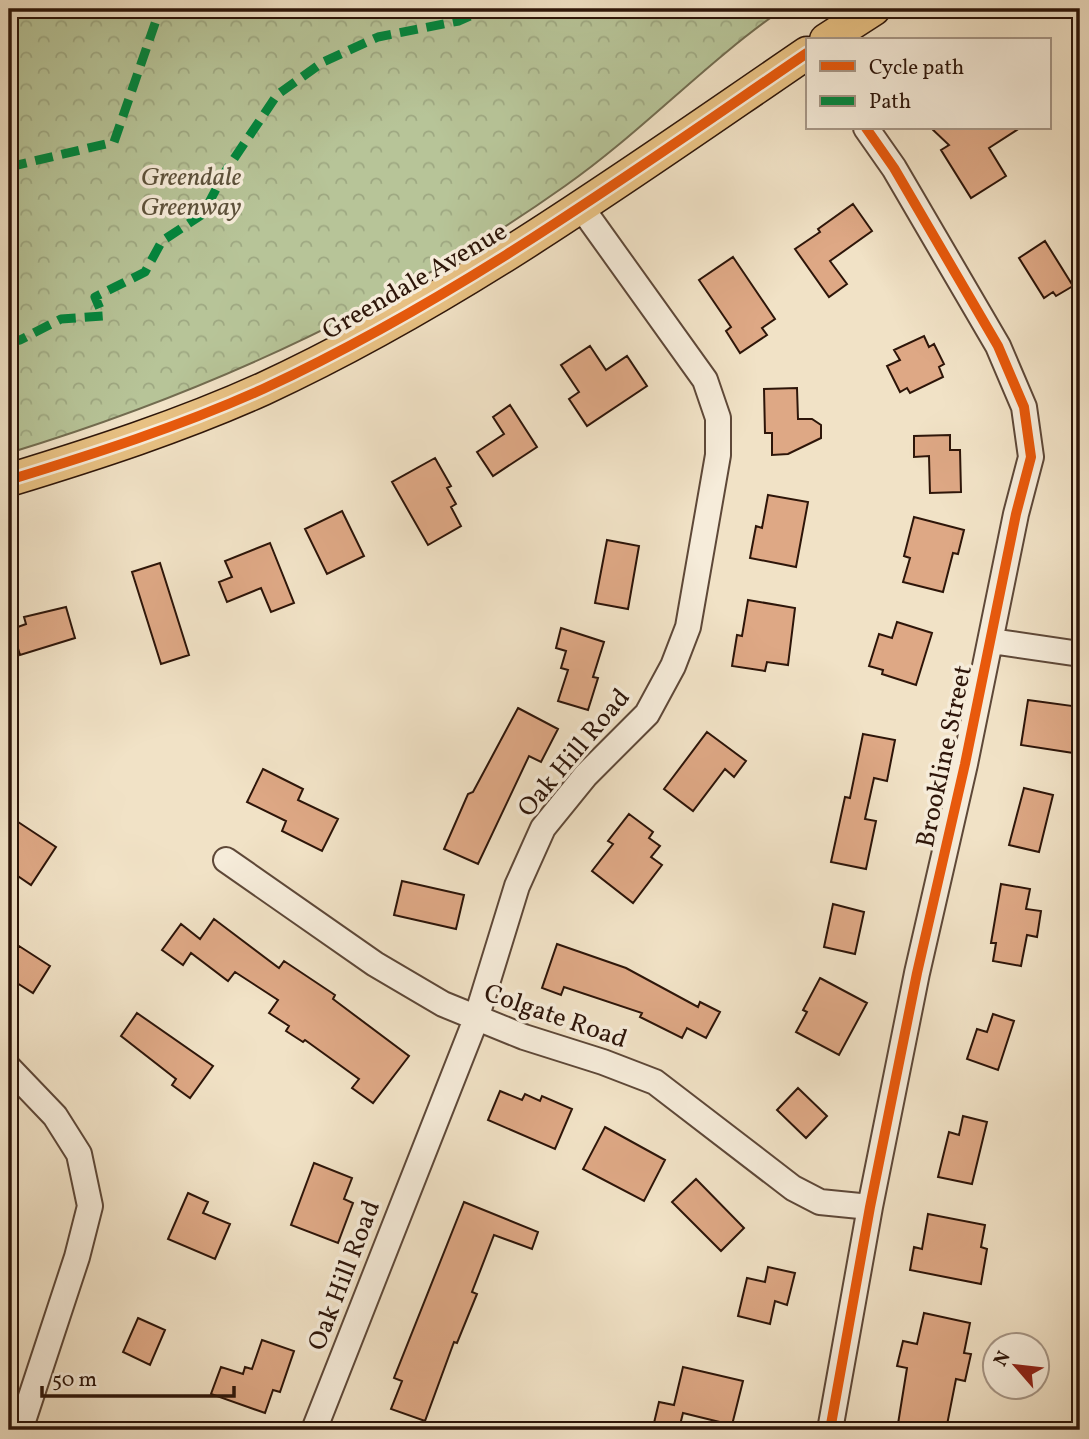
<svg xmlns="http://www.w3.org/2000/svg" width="1089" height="1439" viewBox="0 0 1089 1439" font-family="Vollkorn,serif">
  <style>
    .park { fill: url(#park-crowns); stroke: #726c50; stroke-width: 2 }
    .building { fill: #dea885; stroke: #2d1509; stroke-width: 2 }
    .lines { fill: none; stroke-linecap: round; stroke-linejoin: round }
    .minor-casing { stroke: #5e4838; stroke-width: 28 }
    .major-casing { stroke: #2d1509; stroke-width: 35 }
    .minor { stroke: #f6ecda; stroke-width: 24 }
    .major { stroke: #e8c183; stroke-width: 32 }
    .quiet { stroke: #00873e; stroke-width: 9; stroke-dasharray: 18 9; stroke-linecap: butt }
    .cycleway-casing { stroke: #f6ecda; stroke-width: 15 }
    .cycleway { stroke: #e8590c; stroke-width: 10 }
    .labels { text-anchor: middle; stroke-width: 7; stroke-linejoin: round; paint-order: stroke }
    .park-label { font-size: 26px; font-style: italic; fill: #5d523b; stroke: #f6ecda }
    .street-label { font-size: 26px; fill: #2d1509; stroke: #f6ecda }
  </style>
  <defs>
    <pattern id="park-crowns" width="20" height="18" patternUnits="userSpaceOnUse" patternTransform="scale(1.75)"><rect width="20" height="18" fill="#b7c498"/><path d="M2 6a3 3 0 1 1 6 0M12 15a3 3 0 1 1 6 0" fill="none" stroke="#9ea882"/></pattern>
  </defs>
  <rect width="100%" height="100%" fill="#f1e2c6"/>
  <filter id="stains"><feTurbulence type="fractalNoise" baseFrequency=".00286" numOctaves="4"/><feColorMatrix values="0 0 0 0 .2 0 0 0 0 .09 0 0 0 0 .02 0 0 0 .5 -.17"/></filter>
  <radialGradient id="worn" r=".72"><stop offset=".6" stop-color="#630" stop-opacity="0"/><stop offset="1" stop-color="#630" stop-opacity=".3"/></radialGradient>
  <path class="park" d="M9,9H783C706,62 642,132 565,186C397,305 206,393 9,453Z"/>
  <path class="building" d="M931,128H1020L989,148L1006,176L971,198L941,150L949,145Z
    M853,204L872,231L830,261L847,284L829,297L795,249L820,232L818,229Z
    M1045,241L1073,286L1056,296L1053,292L1044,298L1019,258Z
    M733,257L775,319L762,328L767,335L740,353L726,331L731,327L699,280Z
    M924,336L929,347L934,344L944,364L939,367L943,377L910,393L907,388L900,392L887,366L900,360L894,350Z
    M590,346L606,370L627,356L647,386L587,426L569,399L579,392L561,365Z
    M797,388L798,419H812L821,425V438L788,454L772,455V433H765L764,389Z
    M510,405L537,447L493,476L477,452L504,434L493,417Z
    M950,435V450H960L961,492L930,493L929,456L914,457V436Z
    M435,458L451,486L447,488L456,504L451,507L461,526L428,545L392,482Z
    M768,495L808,502L796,567L750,558L756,526L762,528Z
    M342,511L364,556L327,574L305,529Z
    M914,517L964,530L958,554L953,553L943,592L903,582L910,558L904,556Z
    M607,540L639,546L628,609L595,603Z
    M270,543L294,603L271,612L261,588L227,602L219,582L232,577L225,561Z
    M160,563L189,655L161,664L132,572Z
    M748,600L795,608L788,665L767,662L765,671L732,666L737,635L742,636Z
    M66,607L75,638L20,655L12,629L26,624L24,617Z
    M897,622L932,633L916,685L882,674L883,670L869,666L879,634L892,638Z
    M561,628L604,642L593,677L598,678L588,710L558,701L568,670L561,668L566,651L556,648Z
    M1028,700L1080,707V754L1021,745Z
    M518,708L558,729L541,762L529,756L478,864L444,849L468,794L473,792Z
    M707,732L746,761L734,777L725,769L693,811L664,789Z
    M863,734L895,740L887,781L874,778L865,819L876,821L866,869L831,862L845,797L850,798Z
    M263,769L303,789L298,800L338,819L322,851L282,831L286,821L247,802Z
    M1024,788L1053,795L1039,852L1009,845Z
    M629,814L653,832L649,838L660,846L651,857L662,865L633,903L592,871L613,844L608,841Z
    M9,816L56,847L31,885L9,870Z
    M402,881L464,895L456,929L394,915Z
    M1001,884L1030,889L1026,909L1041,911L1037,937L1027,935L1021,966L993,961L996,943H991Z
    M833,904L864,912L855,954L824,947Z
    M214,919L279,968L284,961L335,995L333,999L409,1056L373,1103L352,1088L359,1079L305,1040L303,1042L286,1031L289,1026L269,1013L278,1000L235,972L228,981L191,953L183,965L162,950L181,924L200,939Z
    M557,944L626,968L698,1007L700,1002L720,1012L706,1038L687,1028L682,1038L640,1017L642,1013L564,987L561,995L542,988Z
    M19,946L50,966L33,993L9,978V962Z
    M820,978L867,1003L839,1055L796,1032L807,1012L803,1010Z
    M137,1013L213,1066L190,1098L172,1085L176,1079L121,1036Z
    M993,1014L1014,1021L998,1070L967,1059L977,1029L987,1032Z
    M798,1088L827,1116L806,1138L777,1110Z
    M500,1091L522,1100L525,1094L540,1101L542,1096L572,1109L555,1149L488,1120Z
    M963,1116L987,1122L972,1184L938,1177L949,1132L959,1135Z
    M605,1127L665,1160L644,1201L583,1169Z
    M314,1163L352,1178L344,1199L353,1203L338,1243L291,1225Z
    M696,1179L744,1228L721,1251L672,1202Z
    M188,1193L208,1202L203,1213L230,1224L215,1259L168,1239Z
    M464,1202L538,1232L532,1249L494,1235L472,1292L477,1294L457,1343L454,1342L425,1421L391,1409L402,1381L394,1378Z
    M928,1214L985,1225L981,1247L987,1249L981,1284L910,1270L914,1247L922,1249Z
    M768,1267L795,1273L787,1305L775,1301L770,1324L738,1316L747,1278L765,1282Z
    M924,1313L970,1323L964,1353L971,1354L965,1381L956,1379L946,1430L898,1424L907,1368L897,1366L903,1341L917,1344Z
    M138,1318L165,1330L150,1365L123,1352Z
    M262,1340L294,1351L280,1392L273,1390L265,1413L211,1394L221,1367L243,1374L245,1367L252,1369Z
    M683,1367L743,1381L732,1425L683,1413L679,1429L654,1423L659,1402L674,1405Z"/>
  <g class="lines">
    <g class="minor-casing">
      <path id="minor" d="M991,641L1080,654
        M226,860L375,964L443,1004L524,1037L603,1062L655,1082L793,1188L820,1202L870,1207
        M9,1068L55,1116L79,1154L90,1206L77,1257L20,1430
        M314,1430L476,1019L517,886L543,828L586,775L647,714L673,666L688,627L718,455V418L705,380L581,207
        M830,1430L870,1207L917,973L965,764L1016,514L1031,457L1024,407L998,346L894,168L866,128"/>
    </g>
    <g class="major-casing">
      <path id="major" d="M826,40L874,9
        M9,480C94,454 181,426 263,389C457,299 631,173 807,53"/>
    </g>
    <use href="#minor" class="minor"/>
    <use href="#major" class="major"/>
    <path class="quiet" d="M9,167L114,142L160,9
      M9,342L20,340L61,319L103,316L95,297L145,272L162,241L203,214L225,172L277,95L323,62L378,37L459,21L486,9"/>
    <g class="cycleway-casing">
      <path id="cycleway" d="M9,480C94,454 181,426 263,389C457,299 631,173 807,53
        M830,1430L870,1207L917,973L965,764L1016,514L1031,457L1024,407L998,346L894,168L866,128"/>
    </g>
    <use href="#cycleway" class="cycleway"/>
  </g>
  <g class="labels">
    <g class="park-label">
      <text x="191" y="185">Greendale<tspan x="191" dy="30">Greenway</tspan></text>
    </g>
    <g class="street-label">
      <text transform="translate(414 280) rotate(-30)" y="9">Greendale Avenue</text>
      <text transform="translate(573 752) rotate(-50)" y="9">Oak Hill Road</text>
      <text transform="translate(943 756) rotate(-78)" y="9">Brookline Street</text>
      <text transform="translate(556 1015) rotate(19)" y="9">Colgate Road</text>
      <text transform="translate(343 1275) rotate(-69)" y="9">Oak Hill Road</text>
    </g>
  </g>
  <rect width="1089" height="1439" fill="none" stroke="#f1e2c6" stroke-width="35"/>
  <rect x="10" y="10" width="1068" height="1418" fill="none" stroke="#2d1509" stroke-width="3.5"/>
  <rect x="18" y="18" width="1054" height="1404" fill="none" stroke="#2d1509" stroke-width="2"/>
  <rect x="806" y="38" width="245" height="91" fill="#f6ecda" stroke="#a69686" stroke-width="2"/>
  <rect x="820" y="61" width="35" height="10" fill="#e8590c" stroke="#a69686" stroke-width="2"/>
  <text x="869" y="74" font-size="21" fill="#2d1509">Cycle path</text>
  <rect x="820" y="96" width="35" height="10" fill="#00873e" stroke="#a69686" stroke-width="2"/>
  <text x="869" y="108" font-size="21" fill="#2d1509">Path</text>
  <g transform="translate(1016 1366) rotate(298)"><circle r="33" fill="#f6ecda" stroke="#a69686" stroke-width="2"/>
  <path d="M0-5L12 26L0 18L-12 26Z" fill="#8f2418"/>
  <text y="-10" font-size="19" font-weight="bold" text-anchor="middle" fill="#2d1509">N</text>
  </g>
  <path d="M42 1386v10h192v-10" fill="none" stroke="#2d1509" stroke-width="3.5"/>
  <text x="52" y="1386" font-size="21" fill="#2d1509" stroke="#f6ecda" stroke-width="5" paint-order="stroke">50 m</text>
  <rect width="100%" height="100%" filter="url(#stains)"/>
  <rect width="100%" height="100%" fill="url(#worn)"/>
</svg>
